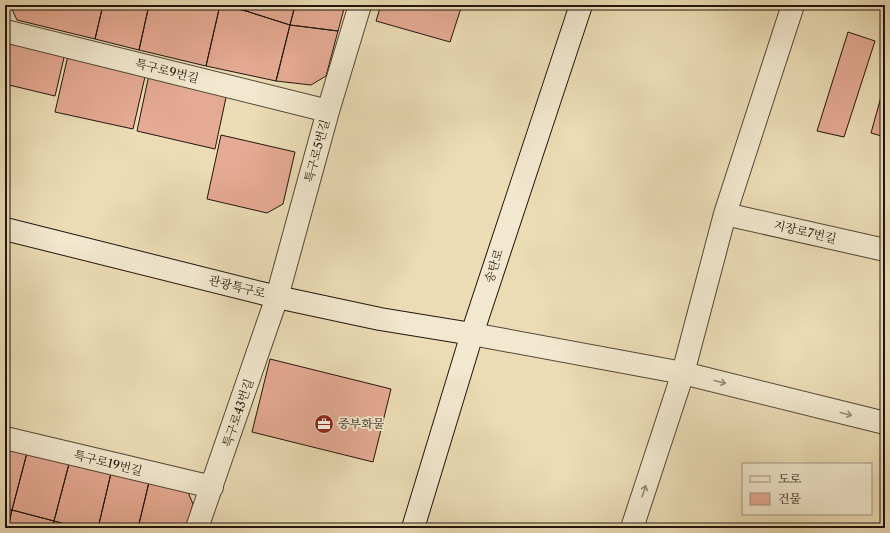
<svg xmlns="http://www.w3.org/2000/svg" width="890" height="533" viewBox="0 0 890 533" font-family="'Libre Caslon Text','Noto Serif KR',serif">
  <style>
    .building { fill: #e5aa93; stroke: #22160d }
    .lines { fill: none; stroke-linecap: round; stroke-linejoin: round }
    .street-casing { stroke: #544837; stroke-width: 24 }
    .secondary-casing { stroke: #22160d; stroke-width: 24 }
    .street { stroke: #f2e8cf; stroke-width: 22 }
    .secondary { stroke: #f2e8cf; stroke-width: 22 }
    .oneway { stroke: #948a78 }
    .labels { text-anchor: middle; stroke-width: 4; stroke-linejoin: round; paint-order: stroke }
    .street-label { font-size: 12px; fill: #22160d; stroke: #f2e8cf }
    .poi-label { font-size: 12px; fill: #22160d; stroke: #f2e8cf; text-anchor: start }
  </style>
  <rect width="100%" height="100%" fill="#ebdcb5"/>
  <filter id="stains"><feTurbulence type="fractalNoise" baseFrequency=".005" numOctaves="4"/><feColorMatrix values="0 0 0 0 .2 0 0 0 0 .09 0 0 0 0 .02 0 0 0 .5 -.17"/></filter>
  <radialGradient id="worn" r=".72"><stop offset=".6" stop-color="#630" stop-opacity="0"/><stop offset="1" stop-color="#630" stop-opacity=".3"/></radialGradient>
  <path class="building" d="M10,5H103L95,39L17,20Z
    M103,5H149L139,50L95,39Z
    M149,5H220L206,66L139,50Z
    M220,5L246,11L290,25L276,81L206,66Z
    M220,5H248L246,11Z
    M248,5H295L290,25L246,11Z
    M295,5H345L338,31L290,25Z
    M381,5H462L450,42L376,21Z
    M290,25L338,31L326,76L311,85L276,81Z
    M848,32L875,41L844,137L817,131Z
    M5,35L66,49L55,96L5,84Z
    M69,51L147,68L133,129L55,112Z
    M150,70L228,88L215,149L137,131Z
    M884,86H885V137L871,133Z
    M221,135L295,152L283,204L267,213L207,199Z
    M270,359L391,389L373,462L252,432Z
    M5,442L28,449L12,510L5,509Z
    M28,449L70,460L54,521L12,510Z
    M70,460L112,469L98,528H80L54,521Z
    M112,469L150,478L138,528H98Z
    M150,478L185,485L193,504L186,528H138Z
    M5,509L12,510L8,528H5Z
    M12,510L54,521L52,528H8Z
    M54,521L80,528H52Z"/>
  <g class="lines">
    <g class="street-casing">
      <path id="street" d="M5,31L328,111
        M725,214L885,250
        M472,334L683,373L885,423
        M5,438L212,487
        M197,528L277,297L328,111L360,5
        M632,528L683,373L725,214L793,5"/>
    </g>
    <g class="secondary-casing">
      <path id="secondary" d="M5,229L277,297L380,319L472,334
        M413,528L472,334L581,5"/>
    </g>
    <use href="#street" class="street"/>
    <use href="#secondary" class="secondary"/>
  </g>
  <defs><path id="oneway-shaft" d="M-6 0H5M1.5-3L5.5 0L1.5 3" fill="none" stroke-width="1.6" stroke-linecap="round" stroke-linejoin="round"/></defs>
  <g class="oneway">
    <use href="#oneway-shaft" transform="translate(720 382) rotate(14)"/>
    <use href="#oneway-shaft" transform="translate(846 414) rotate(14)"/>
    <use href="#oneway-shaft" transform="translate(644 491) rotate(-72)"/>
  </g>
  <defs>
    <g id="office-disc" transform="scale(1)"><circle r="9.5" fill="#8f2418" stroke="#f2e8cf"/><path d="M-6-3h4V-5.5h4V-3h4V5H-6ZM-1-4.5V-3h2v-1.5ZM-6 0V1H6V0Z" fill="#fff"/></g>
  </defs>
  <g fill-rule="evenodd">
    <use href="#office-disc" x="324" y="424"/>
  </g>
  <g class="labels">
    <g class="street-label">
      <text transform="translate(167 71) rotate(14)" y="4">특구로9번길</text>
      <text transform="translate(317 151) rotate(-75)" y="4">특구로5번길</text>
      <text transform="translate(805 232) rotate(13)" y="4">지장로7번길</text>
      <text transform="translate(494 266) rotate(-72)" y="4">송탄로</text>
      <text transform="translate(237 287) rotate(14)" y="4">관광특구로</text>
      <text transform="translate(238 413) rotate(-71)" y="4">특구로43번길</text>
      <text transform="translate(108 463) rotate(14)" y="4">특구로19번길</text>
    </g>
    <g class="poi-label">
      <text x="338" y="428">중부화물</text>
    </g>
  </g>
  <rect width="890" height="533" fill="none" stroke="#ebdcb5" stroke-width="20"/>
  <rect x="6" y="6" width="878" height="521" fill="none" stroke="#22160d" stroke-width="2"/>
  <rect x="10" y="10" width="870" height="513" fill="none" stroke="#22160d"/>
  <rect x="742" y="463" width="130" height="52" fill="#f2e8cf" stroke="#9f9481"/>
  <rect x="750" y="476" width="20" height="6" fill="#f2e8cf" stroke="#9f9481"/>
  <text x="778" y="483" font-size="12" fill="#22160d">도로</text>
  <rect x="750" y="493" width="20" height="12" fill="#e5aa93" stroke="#9f9481"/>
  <text x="778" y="503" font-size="12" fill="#22160d">건물</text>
  <rect width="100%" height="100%" filter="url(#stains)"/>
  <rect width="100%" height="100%" fill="url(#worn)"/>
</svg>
